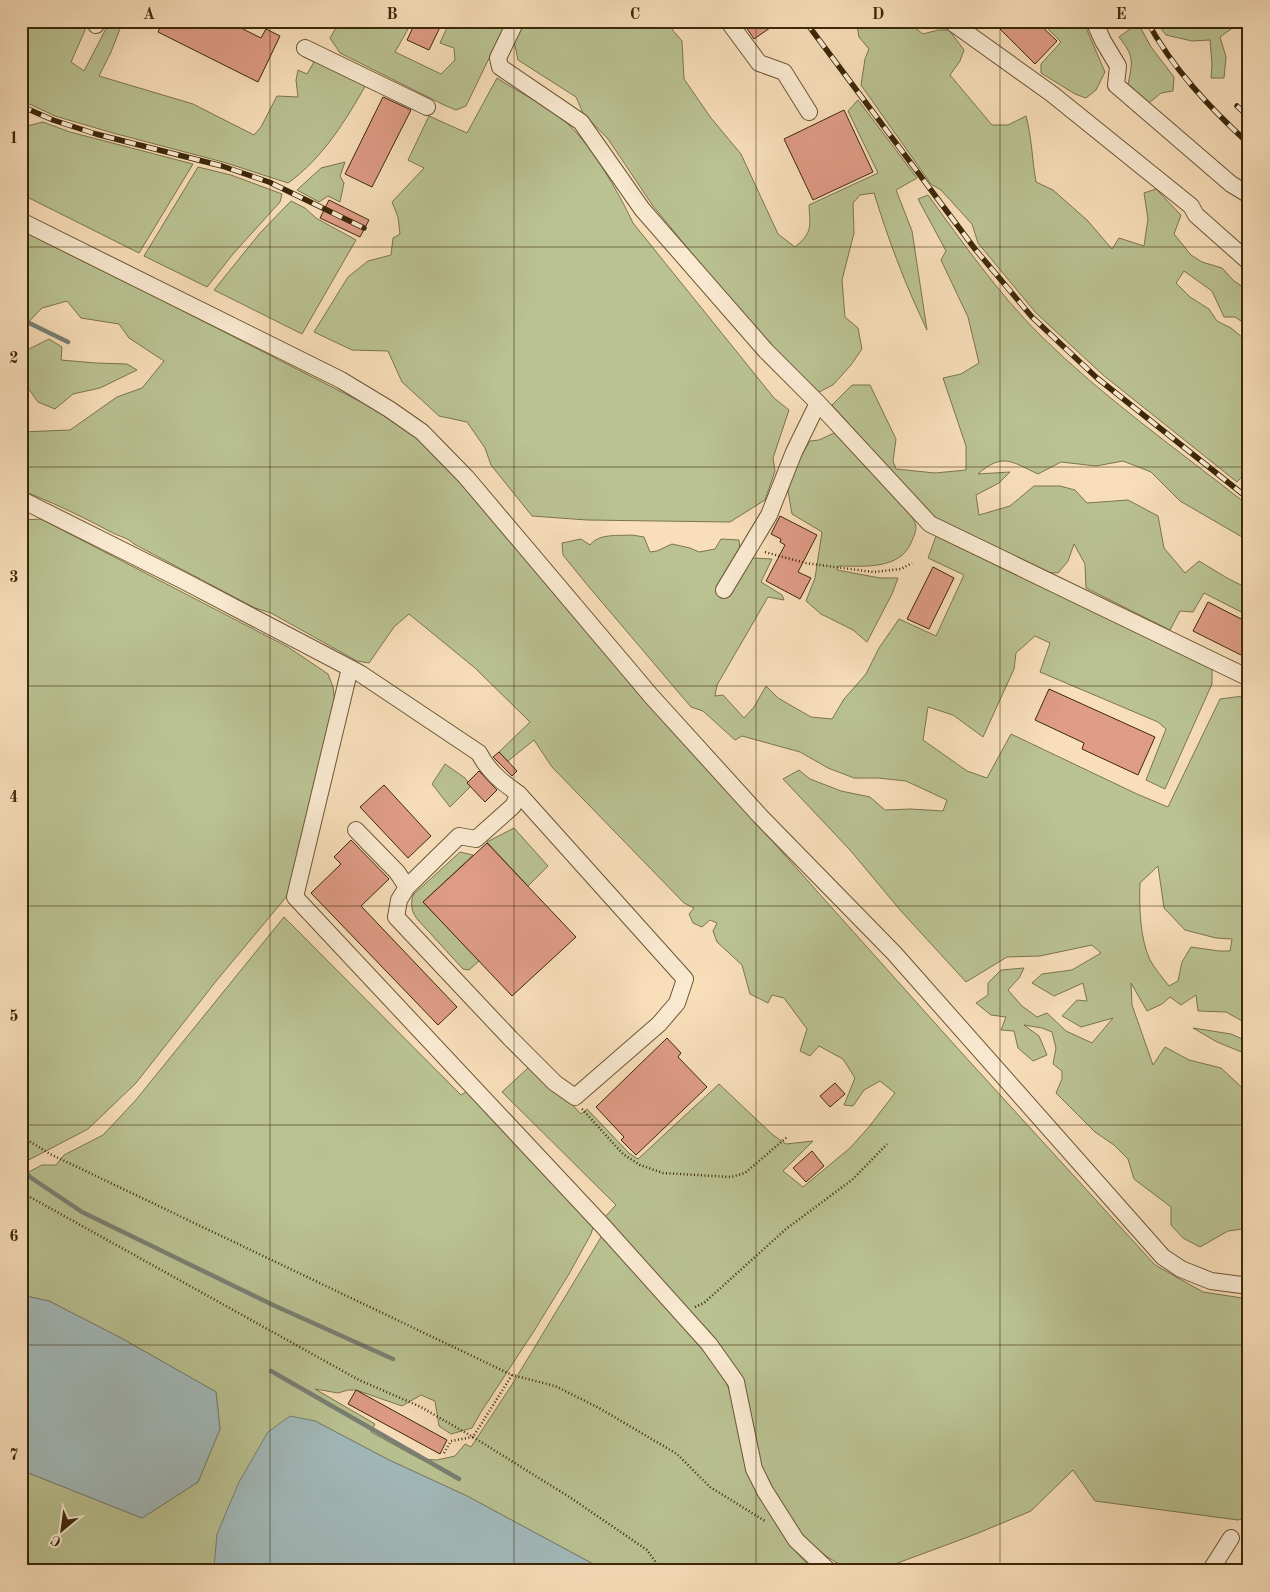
<svg xmlns="http://www.w3.org/2000/svg" width="1270" height="1592" viewBox="0 0 1270 1592" font-family="'Old Standard TT',serif">
  <style>
    .green { fill: #bac292; stroke: #7b754e; fill-rule: evenodd }
    .water { fill: #a2babb; stroke: #798074 }
    .lines { fill: none; stroke-linecap: round; stroke-linejoin: round }
    .stream { stroke: #798074; stroke-width: 4.5 }
    .building { fill: #df9c86; stroke: #3c2809 }
    .minor-casing { stroke: #6b5635; stroke-width: 18 }
    .path { stroke: #3c2809; stroke-width: 2.5; stroke-dasharray: 1 2.5; stroke-linecap: butt }
    .minor { stroke: #faead2; stroke-width: 16 }
    .rail-casing { stroke: #3c2809; stroke-width: 5.5 }
    .rail { stroke: #faead2; stroke-width: 4; stroke-dasharray: 11; stroke-linecap: butt }
    .grid { fill: none; stroke: #3c2809; stroke-width: 1; stroke-opacity: 0.55 }
    .neatline { fill: none; stroke: #3c2809; stroke-width: 2 }
    .grid-label { font-size: 16px; text-anchor: middle; font-weight: bold; fill: #3c2809 }
  </style>
  <rect width="100%" height="100%" fill="#f8dfba"/>
  <filter id="stains"><feTurbulence type="fractalNoise" baseFrequency=".004" numOctaves="4"/><feColorMatrix values="0 0 0 0 .2 0 0 0 0 .09 0 0 0 0 .02 0 0 0 .5 -.17"/></filter>
  <radialGradient id="worn" r=".72"><stop offset=".6" stop-color="#630" stop-opacity="0"/><stop offset="1" stop-color="#630" stop-opacity=".3"/></radialGradient>
  <path class="green" d="M21,21H89L71,62L84,71L110,21H123L111,52L99,76L193,104L254,135L261,127L277,96L298,97L296,80L298,70L307,74L314,62L302,56L308,52L367,83C346,120 323,158 288,183L223,162L113,133L55,116L21,100Z
    M340,21H410L408,29L395,52L441,74L455,60L454,48L440,43L450,21H507L466,106L456,110L444,105L340,53L330,38Z
    M524,21H665L682,41L684,79L711,118L741,154L778,234L795,247C813,232 810,227 809,205L878,173L848,111L858,100L917,178L896,190L912,231L927,330C905,284 889,242 874,193L860,195L853,203L854,233L842,280L845,317L858,328L862,349L851,365L833,385L819,392L768,346L718,285L653,206L608,139L583,113L576,97L518,60L514,41Z
    M850,21H906L923,34L938,30H949L964,50L960,61L950,75L992,125H1008L1026,116C1032,138 1032,160 1036,182L1053,190L1087,220L1112,249L1119,238L1144,246L1148,219L1144,193L1156,189L1181,215L1174,234L1191,255L1202,262L1222,268L1234,281L1249,291V320L1241,321L1235,317H1224L1212,291L1184,271L1176,283L1190,297L1209,309L1217,321L1231,328L1243,338L1245,354H1249V469L1237,482L1103,375L1036,313L978,243L972,224L941,190L931,184L861,85L865,59L869,49L859,37L857,25Z
    M1040,21H1083L1105,72L1096,90L1086,98L1075,94L1041,73V64L1061,42Z
    M1155,21H1249V38L1238,24L1220,37L1226,57L1224,78H1211L1212,64L1210,40L1192,41L1166,35Z
    M1138,23L1151,47L1174,77L1173,91L1161,93L1149,103L1128,84C1133,61 1134,56 1119,37Z
    M497,78C518,92 542,103 562,119C589,140 619,193 633,223L774,398L789,410L773,458L775,471L765,500L730,522L587,520L532,516L491,465L485,448L467,422L439,416L402,382L388,351L352,350L314,332L348,277L368,261L391,255L393,238L400,234L398,217L392,202L424,168L408,160L429,116L467,133Z
    M43,122L70,132L193,164L139,253L21,194V123L27,126Z
    M345,162L340,176L344,183L340,202L328,196L319,202L297,190L321,168Z
    M198,167L231,175L282,194L280,202L233,254L207,287L144,256Z
    M928,195C963,243 998,293 1040,335C1104,398 1178,450 1249,506V541L1180,501L1151,472L1123,461L1096,466L1061,462L1038,474C1012,462 1003,452 978,474L1010,472L999,483L976,495L979,515L1010,506L1034,486H1060L1075,490L1087,503L1128,500L1158,516L1164,548L1185,573L1199,561L1227,578L1249,589V616L1204,593L1193,612L1180,611L1170,630L1086,588L1085,564L1074,544L1068,561L1058,573L1039,572L940,521L927,510L832,405L852,385H870L896,439L893,461L896,469L935,473L966,470V446L943,378L961,374L979,363L968,317L941,260L946,251L918,199Z
    M291,201L305,208L316,218L356,240L302,334L214,290L260,233Z
    M21,228L367,405L418,437L462,481L629,681L960,1051L1155,1265L1203,1292L1249,1299V1517L1238,1520L1095,1501L1073,1470L1031,1511L976,1534L876,1571H850L826,1556L801,1535L766,1479L758,1460L747,1398L604,1218L616,1205L502,1092L529,1067L568,1100L581,1114L587,1109L629,1153L638,1159L719,1084L773,1135L786,1144L813,1141L783,1171L803,1187L850,1148L868,1128L895,1093L880,1081L864,1090L853,1106L844,1105L855,1078L843,1059L819,1046L810,1056L800,1051L807,1029L784,998L772,995L768,1003L750,994L742,965L717,942L713,931L717,923L710,920L702,927L693,923L689,914L694,908L684,903L552,767L534,740L508,761L499,752L530,722L475,668L409,614L394,627L369,663L357,661L271,613L255,608L134,544C127,537 120,537 111,532C83,517 56,504 26,492L21,493V432L70,430L117,397L142,388L164,361L129,338L119,324L81,318L67,301L42,308L21,330Z
    M49,339L62,347L61,360L96,363L127,364L137,370L100,388L73,394L55,409L38,402L23,381L21,380V353Z
    M834,433L908,511C918,526 918,527 911,543C899,570 864,566 839,566L837,570L880,578H898L892,594L867,642L853,630L821,614L806,601L815,578L822,532L792,514L788,491L796,464L810,441L819,440Z
    M41,519L288,647L328,674L333,687L335,704L287,896L217,980L136,1083L88,1129L21,1164V520Z
    M632,535L644,537L650,552L657,551L672,544L690,548L699,552L715,549L721,539L739,540L740,550L751,558L772,559L761,582L782,595L784,600L768,597L717,685L715,696L723,695L744,718L754,707L766,686L778,698L811,717L832,719L844,699L866,674L879,648L899,619L936,636L964,575L928,558L936,536L1212,668V684L1165,789L1146,780L1166,729L1158,722L1040,672L1050,643L1035,636L1016,653L1014,669L983,737L953,715L928,707L923,740L967,771L987,778L1011,734L1137,794L1168,807L1220,699L1243,696L1249,700V949L1247,950L1249,960V1022H1244L1226,1012L1198,1011L1196,995L1181,1005L1170,997L1162,1004L1147,1011L1131,983L1132,1005L1153,1065L1165,1047L1189,1060L1221,1068L1249,1094V1228L1228,1231L1200,1247L1183,1238L1171,1225V1207L1134,1179L1128,1159L1114,1145L1095,1132L1056,1093L1062,1079V1071L1053,1064L1056,1048L1052,1032L1042,1028L1024,1025L1039,1036L1047,1055L1033,1061L1018,1048L1014,1031L1001,1030L1006,1017L991,1015L976,1003L988,995V983L1001,970L1024,968L1019,978L1008,990L1022,1006L1037,1017L1047,1013L1066,1031L1092,1043L1113,1018L1081,1027L1062,1016L1077,1000L1087,1001L1083,983L1054,996L1032,983L1042,974L1072,970L1101,953L1092,945L1040,956L1007,957L966,982L901,911L850,850L783,779L799,770L810,779L841,791L870,797L885,810L911,809L943,811L947,800L906,781L878,778H854L828,768L800,752L742,736L735,740L703,711L691,707L589,587L563,555L562,543L581,539L590,545C599,533 619,536 632,535ZM1158,866L1164,908L1185,930L1216,938L1232,939L1230,951H1219L1191,947L1182,962L1178,981L1169,986C1163,978 1155,969 1150,960C1140,939 1139,906 1140,883Z
    M445,764L465,778L471,786L450,807L432,784Z
    M514,828L548,866L528,886L487,842Z
    M460,852L473,855L423,902L479,961L469,970L463,969L418,920C412,913 410,905 413,895Z
    M284,917L461,1095L467,1091L594,1224L591,1234L569,1274L534,1331L481,1412L472,1428L451,1434L439,1426L435,1401L421,1395L402,1406L356,1390H348L338,1393L315,1389L375,1424L371,1432L420,1459L437,1460L455,1456L465,1444L471,1447L513,1383L603,1234L719,1368L730,1391L784,1527L797,1553L814,1571H593L595,1565L467,1496L389,1460L315,1421L214,1567L217,1571H21V1470L142,1518L198,1482L220,1429L216,1392L121,1338L49,1301L21,1295V1176L42,1165H56L64,1155L103,1135L135,1101Z
    M1193,1028L1231,1034L1249,1042V1055L1217,1042Z"/>
  <path class="water" d="M21,1295L49,1301L121,1338L216,1392L220,1429L198,1482L142,1518L21,1470Z
    M290,1416L315,1421L389,1460L467,1496L595,1565L593,1571H217L214,1567L217,1534L239,1482L268,1432Z"/>
  <g class="lines">
    <path class="stream" d="M21,319L68,342
      M21,1167L30,1177L82,1212L273,1305L393,1359
      M271,1371L459,1479"/>
  </g>
  <path class="building" d="M163,21H227L261,38L266,29L280,36L258,82L158,32Z
    M416,21H443L429,50L407,40Z
    M742,21H780L754,39Z
    M992,21H1022L1029,28L1036,21L1057,41L1035,64Z
    M383,97L411,110L372,187L345,174Z
    M844,110L873,172L813,200L784,139Z
    M329,200L369,220L360,237L320,218Z
    M780,516L817,535L798,572L811,578L800,599L766,581L785,545L780,542L781,539L771,534Z
    M933,567L954,578L929,629L907,619Z
    M1208,602L1249,623V659L1193,631Z
    M1049,689L1155,737L1138,775L1082,749L1084,743L1035,720Z
    M499,752L517,771L512,776L493,757Z
    M479,771L497,790L485,802L467,783Z
    M384,785L431,836L408,858L360,807Z
    M351,840L389,879L361,906L457,1007L438,1025L311,893L341,864L334,857Z
    M487,843L576,937L512,996L423,902Z
    M667,1038L681,1053L678,1057L707,1087L636,1155L621,1140L624,1137L596,1107Z
    M835,1083L845,1094L830,1107L820,1096Z
    M812,1151L824,1166L806,1182L793,1168Z
    M356,1390L447,1440L440,1454L348,1404Z"/>
  <g class="lines">
    <g class="minor-casing">
      <path id="minor" d="M516,21L498,58L500,67L581,122L642,209L766,351L818,403L794,452L769,515L724,590
        M728,21L759,63L784,72L809,112
        M950,21L1052,94L1191,206L1196,215L1249,262
        M1094,21L1103,41L1118,66L1116,85L1231,184L1249,195
        M96,25L98,21
        M305,48L427,107
        M21,221L341,380L389,409L422,432L466,477L652,697L761,817L894,953L1163,1257L1181,1269L1211,1281L1249,1286
        M818,403L930,524L1249,678
        M21,502L24,501L184,581L350,668L295,897L603,1226L709,1344L736,1382L754,1469L765,1491L796,1540L829,1571
        M350,668L361,674L479,753C488,771 503,783 519,794L685,979L677,1003L659,1024L575,1097L555,1083L510,1038L396,917L399,900L407,887L397,872L356,830
        M407,887L459,836L476,839L513,806L519,794
        M1210,1571L1231,1538"/>
    </g>
    <path class="path" d="M765,552L805,563L873,572L901,569L912,563
      M582,1109L623,1154L640,1165L663,1173L731,1177L745,1173L787,1137
      M21,1136L50,1154L512,1375L555,1386L599,1408L677,1454L710,1487L765,1521
      M21,1173L23,1168
      M21,1192L359,1380L421,1407L473,1437L571,1498L647,1550L662,1571
      M695,1307L704,1303L786,1229L853,1179L887,1144
      M444,1453L451,1441L473,1437L512,1375"/>
    <use href="#minor" class="minor"/>
    <g class="rail-casing">
      <path id="rail" d="M805,21L975,249L1032,317L1097,378L1249,499
        M1147,21C1173,69 1209,107 1249,144
        M21,106L53,120L96,134L222,166L269,182L364,228
        M1237,106L1249,117"/>
    </g>
    <use href="#rail" class="rail"/>
  </g>
  <path class="grid" d="M270,21V1571M514,21V1571M756,21V1571M1000,21V1571M21,247H1249M21,467H1249M21,686H1249M21,906H1249M21,1125H1249M21,1345H1249"/>
  <rect width="1270" height="1592" fill="none" stroke="#f8dfba" stroke-width="55"/>
  <g transform="translate(62 1530) rotate(209)" stroke="#faead2" stroke-width="4" paint-order="stroke">
  <path d="M0-4L9 19L0 12L-9 19Z" fill="#3c2809"/>
  <text y="-8" font-size="14" font-weight="bold" text-anchor="middle" fill="#3c2809">С</text>
  </g>
  <rect x="28" y="28" width="1214" height="1536" class="neatline"/>
  <g class="grid-label">
    <text x="149" y="19">A</text>
    <text x="392" y="19">B</text>
    <text x="635" y="19">C</text>
    <text x="878" y="19">D</text>
    <text x="1121" y="19">E</text>
    <text x="14" y="143">1</text>
    <text x="14" y="363">2</text>
    <text x="14" y="582">3</text>
    <text x="14" y="802">4</text>
    <text x="14" y="1021">5</text>
    <text x="14" y="1241">6</text>
    <text x="14" y="1460">7</text>
  </g>
  <rect width="100%" height="100%" filter="url(#stains)"/>
  <rect width="100%" height="100%" fill="url(#worn)"/>
</svg>
